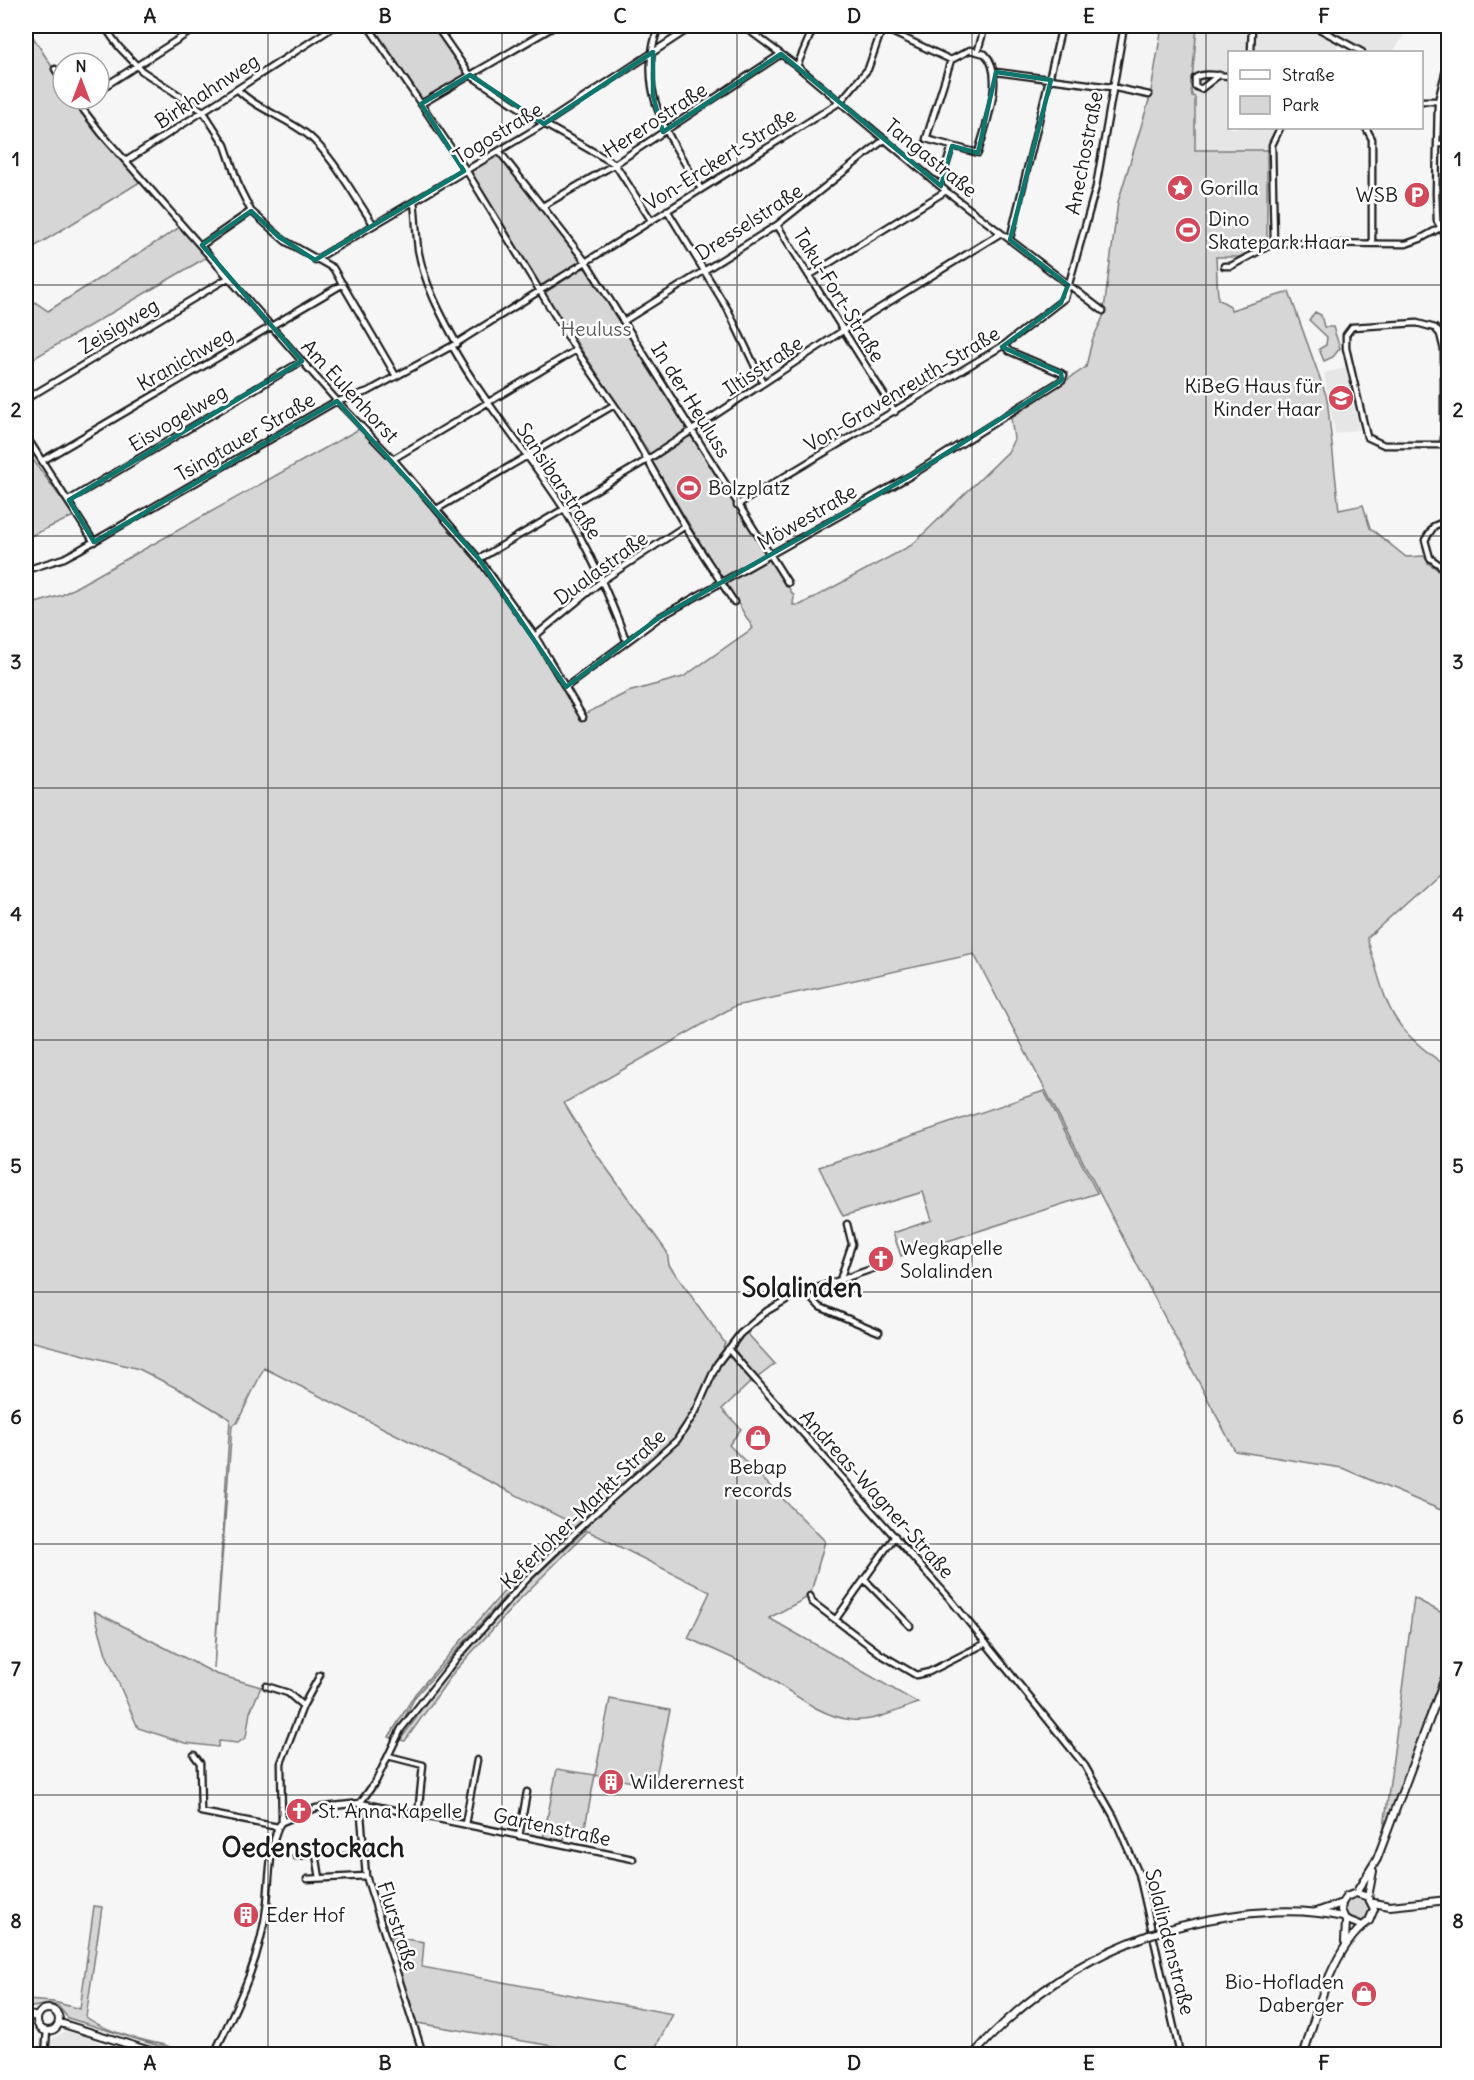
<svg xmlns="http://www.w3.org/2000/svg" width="1474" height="2080" viewBox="0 0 1474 2080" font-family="Delius,sans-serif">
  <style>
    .built { fill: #e6e6e6 }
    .green { fill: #d6d6d6; stroke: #797979; stroke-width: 1.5 }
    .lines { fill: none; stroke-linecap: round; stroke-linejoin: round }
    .minor-casing { stroke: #1c1c1c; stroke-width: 9 }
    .major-casing { stroke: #1c1c1c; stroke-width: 10 }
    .minor { stroke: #fff; stroke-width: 4.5 }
    .major { stroke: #fff; stroke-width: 6 }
    .major-bridge-casing { stroke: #1c1c1c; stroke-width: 10; stroke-linecap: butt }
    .major-bridge { stroke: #fff; stroke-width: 6 }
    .marked { fill: none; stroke: #0f766e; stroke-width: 4.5; stroke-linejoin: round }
    .grid { fill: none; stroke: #1c1c1c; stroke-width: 1.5; stroke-opacity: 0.55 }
    .labels { text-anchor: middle; stroke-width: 5; stroke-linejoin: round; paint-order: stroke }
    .street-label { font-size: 20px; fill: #1c1c1c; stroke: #fff }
    .poi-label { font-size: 20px; fill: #1c1c1c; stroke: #fff; text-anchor: start }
    .park-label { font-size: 20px; fill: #5d5d5d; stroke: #fff }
    .district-label { font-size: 26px; font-weight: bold; fill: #1c1c1c; stroke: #fff }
    .neatline { fill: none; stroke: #1c1c1c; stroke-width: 2 }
    .grid-label { font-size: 20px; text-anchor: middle; font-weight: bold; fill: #1c1c1c }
  </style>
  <rect width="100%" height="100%" fill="#f6f6f6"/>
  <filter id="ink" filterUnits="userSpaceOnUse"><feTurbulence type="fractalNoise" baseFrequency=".0167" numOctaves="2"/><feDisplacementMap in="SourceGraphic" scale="12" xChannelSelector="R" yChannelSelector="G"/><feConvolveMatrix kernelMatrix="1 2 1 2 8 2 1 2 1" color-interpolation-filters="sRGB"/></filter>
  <g filter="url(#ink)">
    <path class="built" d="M1197,26H1410L1393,52H1360L1338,41L1337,52H1230V128H1274L1267,150L1195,151V97L1192,96L1191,90Z
      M1346,368L1359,429L1335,434L1324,373Z
      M65,2031L86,2036L115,2050L136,2054H41L40,2040H51Z"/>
    <path class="green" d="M26,26L63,84V99H73L140,182L26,252Z
      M372,26H432L466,75L422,101Z
      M1162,26H1197L1191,90L1192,96L1195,97V150H1267V241L1240,257H1216L1218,299L1230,306L1231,310L1289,292L1327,398L1339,510L1363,505L1370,528L1406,557L1424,556L1428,563L1448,577V865L1367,938C1388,1005 1385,1025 1448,1067V1513L1342,1468L1235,1451L974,954L735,1006L564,1103L592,1148L667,1252L669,1265L725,1343L723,1347L752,1381L722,1409L741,1429L729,1445L825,1541L810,1596L769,1618L918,1703C898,1710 874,1722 852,1720C818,1716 791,1691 763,1674C740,1660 713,1650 688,1638L710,1592L588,1531L521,1598L454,1672L405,1741L400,1740L417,1717L419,1708L454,1663L516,1594L585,1530L577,1525L514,1586L415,1697L394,1739L389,1737L415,1694L506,1589L572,1523L264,1368L237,1423L232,1425L214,1668L230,1419L190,1395L139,1369L26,1340V606L62,595L361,428L479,563L538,644L581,716L628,692L683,677L753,628L726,584L770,559L794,596L793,605H800L912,545L1008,452L1014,439L1011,418L1086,367L1092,341L1103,317L1118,202L1150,97Z
      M497,155L543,208L583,261L544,287H540L470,172Z
      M180,227L207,257L26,363V296L48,311Z
      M586,266L686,427V431L650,454L546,296V292Z
      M1315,312L1321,315L1324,327H1333L1340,348L1333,357L1324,361L1319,349L1326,345L1327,337L1309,320Z
      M689,436L695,438L764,551V554L724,578L720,576L652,462Z
      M26,450L74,516L26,538Z
      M1044,1091L1097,1193L901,1256L893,1233L932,1220L923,1192L843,1216L819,1167Z
      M746,1332L775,1364L757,1378L734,1349Z
      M1414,1598L1448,1616V1657L1383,1835Z
      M94,1611L216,1674L261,1687L250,1712L246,1737L238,1743L219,1741L218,1747L185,1743L138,1728L106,1654Z
      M610,1699L670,1710L654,1786L595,1775L585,1827L568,1825L563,1844L543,1839L557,1769L595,1775Z
      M1345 1909a13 13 0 1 1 26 0a13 13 0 1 1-26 0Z
      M94,1906L102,1907L86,2017C103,2029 122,2035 143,2040C157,2044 166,2043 178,2052L68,2018L58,2006L51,2004L26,2008V2000L54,2002L80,2009Z
      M387,1936L424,1942L422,1967L673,2014L652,2054H600L417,2023L391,1947H395V1943H390Z"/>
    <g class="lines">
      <g class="minor-casing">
        <path id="minor" d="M104,26L119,47L142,71L203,111L225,145L240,189L251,211L285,241L333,268L396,376
          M368,26L466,170L576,350L624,419L686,528L734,602
          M436,26L470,75L544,124L615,164L651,220
          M659,26C634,89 669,138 701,189
          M743,26L797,66L946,191L1103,311
          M1314,26L1362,52
          M883,28L951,60
          M970,50L985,54C1006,75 985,127 978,153L926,139L951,60Z
          M978,50L985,26
          M1251,52L1252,26
          M1448,62L1438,101L1436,193L1437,221L1448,240
          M797,66L814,26
          M55,69L63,81
          M996,72L1111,87L1149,95
          M1219,75L1201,89L1195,86V78C1203,72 1219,76 1230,76
          M99,90L199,26
          M238,90C257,109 287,118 308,135C333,156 355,198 374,225
          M75,99L101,133L338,402L393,459L479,559L535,636L583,717
          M1422,101H1438
          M421,104L555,26
          M1366,128L1372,139V243
          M1438,144H1448
          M499,151L586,262L788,583
          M126,161L335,26
          M940,185L952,146
          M414,202C416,218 416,233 418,249C424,283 440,313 457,344
          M543,206L615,164L781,54
          M667,210L728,310L763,383
          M777,225L895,412
          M1008,238L1011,235L1062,26
          M1274,243L1272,145L1280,128
          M202,245L251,211
          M315,260L544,124L693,26
          M1224,266H1231L1274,243L1406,244L1420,239L1440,228
          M810,275L946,191
          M624,321L777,225L885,139
          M452,346C485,405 530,455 566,512C591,553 609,595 626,640
          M26,399L228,278
          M26,436L94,542
          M1444,445V350L1440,334L1435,328L1417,323L1352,327L1346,335V348L1367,437L1384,445H1448
          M393,459L576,350
          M42,461L343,284
          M69,500L302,361
          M737,505L1004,345L1065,298L1096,187L1124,26
          M437,509L614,405
          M1448,520L1434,526L1425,540L1430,558L1448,571
          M479,559L647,460L844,330L1001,233
          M26,570L64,558L79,550L333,403L369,391L452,346L840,102L868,69L883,26
          M535,636L603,580L685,526
          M566,687L660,617L910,476L1062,380L1064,375L1061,373L1009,351L1004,345
          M841,1277L852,1244L847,1224
          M805,1291L820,1307L879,1332
          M728,1349L950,1599L1085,1766L1114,1817L1139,1874L1180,2054
          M864,1579L910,1626
          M810,1596L812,1602L882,1655L916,1675L929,1672L986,1643
          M836,1619L895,1536
          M266,1686L288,1693L303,1706
          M194,1755L200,1763L201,1812L278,1827
          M388,1756L423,1765L418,1815
          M360,1803L376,1781L401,1729L455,1660L526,1580L591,1517L677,1440L696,1411L717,1364L740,1334L767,1311L791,1297L889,1263
          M360,1803L366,1876L423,2054
          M282,1822L281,1763L303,1706L320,1675
          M465,1824L477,1760
          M519,1836L527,1792
          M316,1854L320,1878
          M296,1856L362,1847
          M307,1879L366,1876
          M45,2054L47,2031
          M214,2054C238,2004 261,1959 267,1903C269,1885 270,1833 282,1822L316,1808L360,1803L633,1859"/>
      </g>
      <g class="major-casing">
        <path id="major" d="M1443,26L1448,28
          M1356,1893L1377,1859L1448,1670
          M1368,1897L1373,1871
          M1342,1903L1341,1910L1345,1919L1360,1925
          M1373,1903L1390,1906L1448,1900
          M1159,1932C1216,1915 1285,1904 1343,1917
          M1345,1942L1346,1921
          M37 2020a11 11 0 1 1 22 0a11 11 0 1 1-22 0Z
          M26,2014L37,2017
          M60,2023L160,2054
          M974,2054C1022,2000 1081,1959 1149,1935
          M1304,2054C1316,2012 1333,1946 1369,1921L1374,1909L1368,1897L1356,1893L1346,1897L1342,1903L1316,1912"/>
      </g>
      <use href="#minor" class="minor"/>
      <use href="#major" class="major"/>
      <g class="major-bridge-casing">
        <path id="major-bridge" d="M1149,1935L1159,1932"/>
      </g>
      <use href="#major-bridge" class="major-bridge"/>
    </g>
  </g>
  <path class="marked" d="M653,52V96L663,132L781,54L941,186L952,146L978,153L996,72L1051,80L1010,240L1068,285L1061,303L1002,347L1061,373L1062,380L910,476L660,617L566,687L479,559L337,401L94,542L69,500L302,361L202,245L251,211L279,237L315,260L464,171L421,104L470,75L544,124Z"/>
  <path class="grid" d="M268,26V2054M502,26V2054M737,26V2054M972,26V2054M1206,26V2054M26,285H1448M26,536H1448M26,788H1448M26,1040H1448M26,1292H1448M26,1544H1448M26,1795H1448"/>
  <defs>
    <g id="sight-disc" transform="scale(1.35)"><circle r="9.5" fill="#d1495b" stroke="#fff"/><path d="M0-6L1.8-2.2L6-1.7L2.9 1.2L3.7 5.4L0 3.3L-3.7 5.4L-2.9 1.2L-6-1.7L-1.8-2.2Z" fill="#fff"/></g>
    <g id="parking-disc" transform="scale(1.35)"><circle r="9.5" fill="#d1495b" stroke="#fff"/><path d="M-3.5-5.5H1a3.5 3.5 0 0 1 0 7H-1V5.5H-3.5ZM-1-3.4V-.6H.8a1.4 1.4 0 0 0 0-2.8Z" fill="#fff"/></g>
    <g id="stadium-disc" transform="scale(1.35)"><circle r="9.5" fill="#d1495b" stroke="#fff"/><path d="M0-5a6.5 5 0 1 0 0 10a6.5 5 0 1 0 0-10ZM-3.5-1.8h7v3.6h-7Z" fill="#fff"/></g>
    <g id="school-disc" transform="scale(1.35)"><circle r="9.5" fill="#d1495b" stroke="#fff"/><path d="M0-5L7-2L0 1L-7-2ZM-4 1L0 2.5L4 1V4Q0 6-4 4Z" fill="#fff"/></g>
    <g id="church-disc" transform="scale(1.35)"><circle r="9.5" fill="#d1495b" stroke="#fff"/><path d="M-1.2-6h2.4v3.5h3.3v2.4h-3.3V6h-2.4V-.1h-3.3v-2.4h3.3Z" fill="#fff"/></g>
    <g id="shop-disc" transform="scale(1.35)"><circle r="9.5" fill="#d1495b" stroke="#fff"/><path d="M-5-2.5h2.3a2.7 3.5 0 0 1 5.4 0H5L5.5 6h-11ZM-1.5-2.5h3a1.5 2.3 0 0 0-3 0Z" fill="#fff"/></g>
    <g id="building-disc" transform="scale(1.35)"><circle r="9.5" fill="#d1495b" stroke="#fff"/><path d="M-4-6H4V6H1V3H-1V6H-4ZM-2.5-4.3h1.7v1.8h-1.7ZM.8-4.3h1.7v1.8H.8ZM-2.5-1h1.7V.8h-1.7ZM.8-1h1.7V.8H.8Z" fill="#fff"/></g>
  </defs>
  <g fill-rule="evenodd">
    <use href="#sight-disc" x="1180" y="188"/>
    <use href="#parking-disc" x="1417" y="195"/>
    <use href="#stadium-disc" x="1188" y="230"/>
    <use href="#school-disc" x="1341" y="398"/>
    <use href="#stadium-disc" x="689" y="488"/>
    <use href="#church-disc" x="881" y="1259"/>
    <use href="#shop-disc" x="758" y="1438"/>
    <use href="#building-disc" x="611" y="1782"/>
    <use href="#church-disc" x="299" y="1811"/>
    <use href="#building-disc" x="246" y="1915"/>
    <use href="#shop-disc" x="1364" y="1994"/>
  </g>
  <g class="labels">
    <g class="street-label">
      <text transform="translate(207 91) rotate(-33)" y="7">Birkhahnweg</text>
      <text transform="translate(655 120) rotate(-33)" y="7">Hererostraße</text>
      <text transform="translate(498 133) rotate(-31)" y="7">Togostraße</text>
      <text transform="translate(1084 153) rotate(-79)" y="7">Anechostraße</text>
      <text transform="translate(931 158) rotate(39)" y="7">Tangastraße</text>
      <text transform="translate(720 159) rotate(-32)" y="7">Von-Erckert-Straße</text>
      <text transform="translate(749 222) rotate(-33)" y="7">Dresselstraße</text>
      <text transform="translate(839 295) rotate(58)" y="7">Taku-Fort-Straße</text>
      <text transform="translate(119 326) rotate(-31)" y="7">Zeisigweg</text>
      <text transform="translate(185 359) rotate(-30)" y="7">Kranichweg</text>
      <text transform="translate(763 366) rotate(-34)" y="7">Iltisstraße</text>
      <text transform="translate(902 389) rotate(-31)" y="7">Von-Gravenreuth-Straße</text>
      <text transform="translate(350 391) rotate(47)" y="7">Am Eulenhorst</text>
      <text transform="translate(691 400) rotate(58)" y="7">In der Heuluss</text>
      <text transform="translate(178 418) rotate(-31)" y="7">Eisvogelweg</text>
      <text transform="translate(245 437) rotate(-30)" y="7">Tsingtauer Straße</text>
      <text transform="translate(559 481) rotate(56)" y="7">Sansibarstraße</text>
      <text transform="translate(807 517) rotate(-30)" y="7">Möwestraße</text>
      <text transform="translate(601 568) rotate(-36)" y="7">Dualastraße</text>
      <text transform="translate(877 1494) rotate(48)" y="7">Andreas-Wagner-Straße</text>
      <text transform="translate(583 1509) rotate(-44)" y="7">Keferloher-Markt-Straße</text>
      <text transform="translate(552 1827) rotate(12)" y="7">Gartenstraße</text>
      <text transform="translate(398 1926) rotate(72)" y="7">Flurstraße</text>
      <text transform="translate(1170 1942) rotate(76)" y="7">Solalindenstraße</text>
    </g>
    <g class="poi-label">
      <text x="1200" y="195">Gorilla</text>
      <text x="1398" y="202" text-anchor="end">WSB</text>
      <text x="1208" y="226">Dino<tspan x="1208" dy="23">Skatepark Haar</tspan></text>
      <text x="1322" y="393" text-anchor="end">KiBeG Haus für<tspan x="1322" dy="23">Kinder Haar</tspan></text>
      <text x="708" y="495">Bolzplatz</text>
      <text x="900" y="1255">Wegkapelle<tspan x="900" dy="23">Solalinden</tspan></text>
      <text x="758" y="1474" text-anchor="middle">Bebap<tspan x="758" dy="23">records</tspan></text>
      <text x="630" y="1789">Wilderernest</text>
      <text x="318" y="1818">St. Anna Kapelle</text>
      <text x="266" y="1922">Eder Hof</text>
      <text x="1344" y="1989" text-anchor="end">Bio-Hofladen<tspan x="1344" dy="23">Daberger</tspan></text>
    </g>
    <g class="park-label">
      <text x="596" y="336">Heuluss</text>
    </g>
    <g class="district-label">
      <text x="802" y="1297">Solalinden</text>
      <text x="313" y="1857">Oedenstockach</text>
    </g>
  </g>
  <rect width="1474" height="2080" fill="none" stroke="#fff" stroke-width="66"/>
  <rect x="1228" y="51" width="195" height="78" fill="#ffffff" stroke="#a4a4a4" stroke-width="1.5"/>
  <rect x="1240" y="70" width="30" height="9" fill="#ffffff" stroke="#a4a4a4" stroke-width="1.5"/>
  <text x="1282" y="81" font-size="18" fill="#1c1c1c">Straße</text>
  <rect x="1240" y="96" width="30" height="18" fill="#d6d6d6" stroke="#a4a4a4" stroke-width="1.5"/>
  <text x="1282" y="111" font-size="18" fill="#1c1c1c">Park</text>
  <g transform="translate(81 81)"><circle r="28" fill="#ffffff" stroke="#a4a4a4" stroke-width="1.5"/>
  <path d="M0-4.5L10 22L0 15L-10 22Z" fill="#d1495b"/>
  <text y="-9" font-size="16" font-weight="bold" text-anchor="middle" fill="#1c1c1c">N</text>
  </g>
  <rect x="33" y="33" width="1408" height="2014" class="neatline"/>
  <g class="grid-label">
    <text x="150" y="23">A</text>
    <text x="385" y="23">B</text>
    <text x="620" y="23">C</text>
    <text x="854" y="23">D</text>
    <text x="1089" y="23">E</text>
    <text x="1324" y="23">F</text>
    <text x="16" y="166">1</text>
    <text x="1458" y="166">1</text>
    <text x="16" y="417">2</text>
    <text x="1458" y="417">2</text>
    <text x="16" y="669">3</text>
    <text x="1458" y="669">3</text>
    <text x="16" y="921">4</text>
    <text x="1458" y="921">4</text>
    <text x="16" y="1173">5</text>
    <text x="1458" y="1173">5</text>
    <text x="16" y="1424">6</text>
    <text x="1458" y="1424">6</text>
    <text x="16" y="1676">7</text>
    <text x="1458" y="1676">7</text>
    <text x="16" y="1928">8</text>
    <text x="1458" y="1928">8</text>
    <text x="150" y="2070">A</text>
    <text x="385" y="2070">B</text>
    <text x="620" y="2070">C</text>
    <text x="854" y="2070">D</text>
    <text x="1089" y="2070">E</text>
    <text x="1324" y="2070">F</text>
  </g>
</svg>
